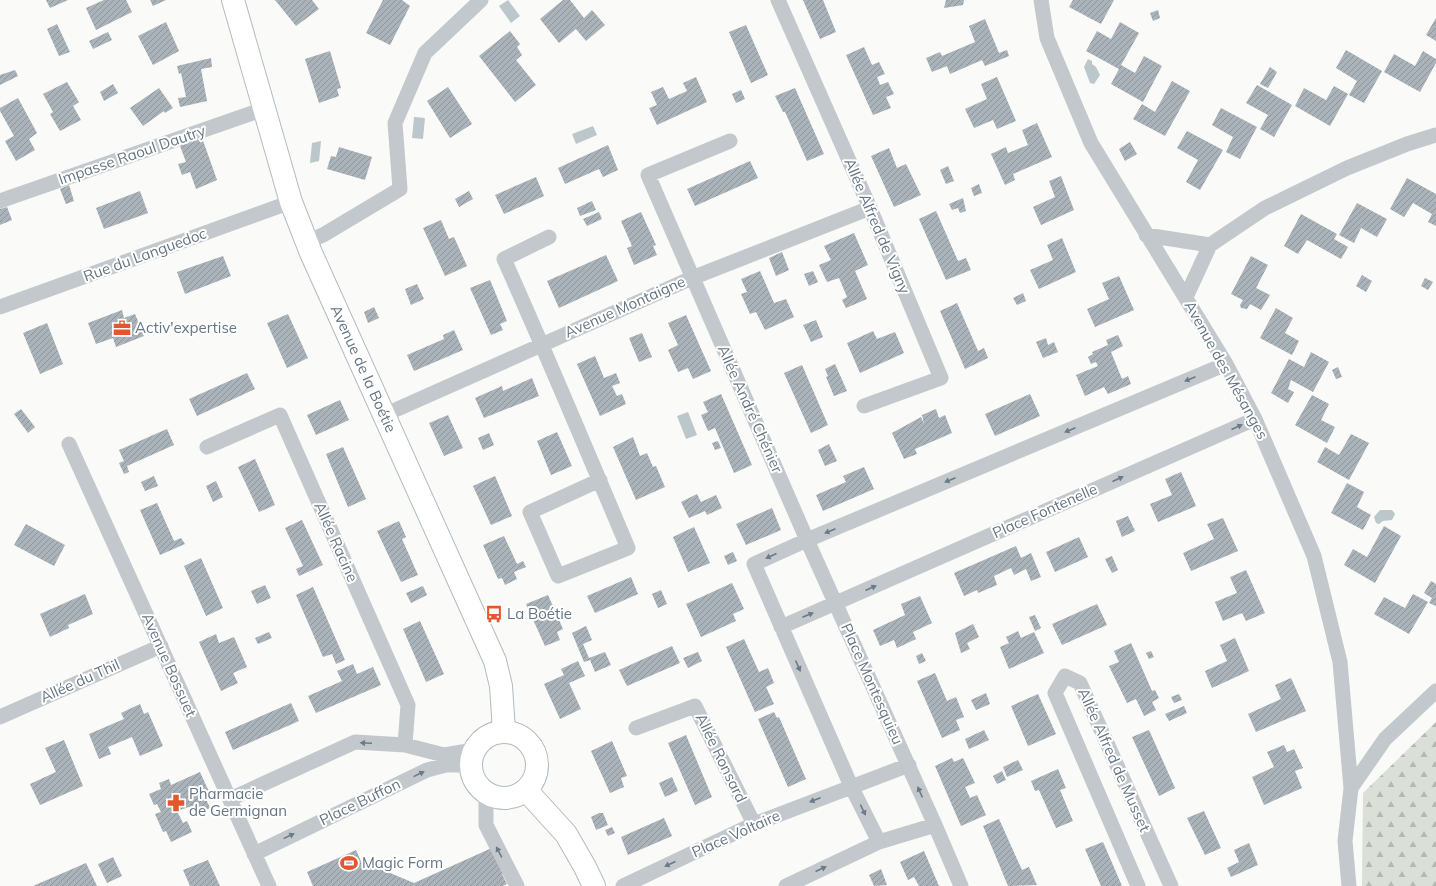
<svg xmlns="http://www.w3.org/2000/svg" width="1436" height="886" viewBox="0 0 1436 886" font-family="Mulish,sans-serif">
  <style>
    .forest { fill: url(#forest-firs) }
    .water { fill: #bbc7cb }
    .building { fill: url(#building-hatch) }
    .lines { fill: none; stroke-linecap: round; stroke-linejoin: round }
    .secondary-casing { stroke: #b3babf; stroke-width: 24 }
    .minor { stroke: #c3c8cc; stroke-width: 15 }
    .secondary { stroke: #fff; stroke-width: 22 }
    .oneway { fill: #6a7a87 }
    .labels { text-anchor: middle; stroke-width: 4; stroke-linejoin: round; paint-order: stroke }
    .street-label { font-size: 15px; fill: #657683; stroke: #fff }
    .poi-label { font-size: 15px; fill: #657683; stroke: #fff; text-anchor: start }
  </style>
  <defs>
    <pattern id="forest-firs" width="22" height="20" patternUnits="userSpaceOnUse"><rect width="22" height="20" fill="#dadfd7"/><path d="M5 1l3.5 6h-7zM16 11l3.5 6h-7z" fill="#b4b9b4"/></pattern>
    <pattern id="building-hatch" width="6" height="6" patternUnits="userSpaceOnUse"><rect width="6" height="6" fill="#aab3b9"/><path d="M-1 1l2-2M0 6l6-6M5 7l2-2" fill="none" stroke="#8e969c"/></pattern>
  </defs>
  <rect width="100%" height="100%" fill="#fafaf8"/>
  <path class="forest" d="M1436,722V886H1362L1363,793Z"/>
  <path class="water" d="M508,0L520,16L511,23L499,6Z
    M1088,59L1092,61V64L1096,67L1100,75L1094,84L1090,83L1084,67Z
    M414,117L425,118L423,139L412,138Z
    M593,126L597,135L576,144L572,134Z
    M321,141L319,161L310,163L312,143Z
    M688,412L697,435L686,439L677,416Z
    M1380,510H1392L1395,514L1392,520L1383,521L1379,524L1376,523L1374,517Z"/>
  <path class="building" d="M46,0H68L50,8Z
    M104,0H126L132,12L96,30L86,8Z
    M150,0H166L153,6Z
    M275,0H312L319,9L296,26Z
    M383,0H402L410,6L390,45L366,33Z
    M563,0H570L584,18L592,10L605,25L586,41L576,29L559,43L540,19Z
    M803,0H823L836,32L820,39Z
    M946,0H964L963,5L944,8Z
    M1073,0H1114L1101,24L1069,7Z
    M1158,10L1160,18L1153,21L1150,13Z
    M1436,18V41L1426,35Z
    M985,19L999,53L1007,50L1009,56L985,66L982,60L950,74L947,66L932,72L926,58L940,52L942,56L975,42L969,26Z
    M166,22L179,51L153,65L138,36Z
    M1120,22L1139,33L1121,65L1135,73L1144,56L1162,66L1143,102L1111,84L1119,69L1086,51L1097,31L1111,39Z
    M57,24L70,52L59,56L47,29Z
    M746,25L768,75L751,83L729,32Z
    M510,31L520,44L517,47L522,55L516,60L536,85L515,102L479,56Z
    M108,32L112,40L93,49L89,41Z
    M864,47L872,65L879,62L885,74L877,77L880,85L888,82L894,94L886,97L891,108L873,115L846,55Z
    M1346,50L1382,71L1364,103L1349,95L1357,81L1336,68Z
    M330,51L341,88L337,89L339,96L319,103L305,59Z
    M1423,51L1436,59V63L1420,92L1384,72L1394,54L1415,66Z
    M211,58L212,67L201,69L207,101L180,107L178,98L186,97L181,73L179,74L177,66Z
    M1270,67L1277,72L1268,88L1260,84Z
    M15,70L18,76L0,85V75Z
    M696,77L707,102L657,125L649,108L657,105L651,92L663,87L669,99L687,91L683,83Z
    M997,77L1016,121L997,129L993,120L974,128L965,109L987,99L981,84Z
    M1172,81L1190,91L1165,136L1133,119L1142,104L1155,112Z
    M67,82L79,102L73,106L81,120L60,131L50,114L53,112L43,94Z
    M113,84L118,93L104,101L100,92Z
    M1257,85L1292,105L1274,137L1260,129L1268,115L1246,103Z
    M1334,86L1348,94L1330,126L1295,106L1304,88L1326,100Z
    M448,87L472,124L450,138L427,101Z
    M159,88L173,108L165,113L164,111L143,126L130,108Z
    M795,88L824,154L807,161L785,112H783L775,96Z
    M741,90L745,99L736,103L732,94Z
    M18,98L37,133L29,139L35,150L16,161L5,141L14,136L0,111V108Z
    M1221,108L1257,127L1240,159L1226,152L1233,137L1212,125Z
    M1037,123L1052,157L1013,174L1015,180L1005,185L991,154L1006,147L1008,153L1028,145L1022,130Z
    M1187,131L1223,150L1200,190L1186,182L1198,160L1177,148Z
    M201,135L217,180L196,189L190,172L182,175L178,164L186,162L179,143Z
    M1130,142L1137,154L1125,161L1119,149Z
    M608,145L618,170L603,177L599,169L565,184L558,168Z
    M339,147L372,157L365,180L327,169L331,156L336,157Z
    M889,148L897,168L906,164L921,195L894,207L871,156Z
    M750,161L758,178L695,206L687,189Z
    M948,166L954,181L946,184L940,170Z
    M1061,176L1074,210L1041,225L1033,207L1055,197L1049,181Z
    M536,177L544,196L504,214L495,195Z
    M1407,178L1436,194V226L1428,222L1432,214L1413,203L1404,217L1390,209Z
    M979,184L982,193L974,196L971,188Z
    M69,185L74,201L66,204L60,189Z
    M140,191L148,213L104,229L96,208Z
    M469,191L473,199L459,207L455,199Z
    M963,198L966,211L960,213L958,208L952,210L949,204Z
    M592,201L596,210L580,216L577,208Z
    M1357,203L1387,219L1377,237L1361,228L1354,243L1339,235Z
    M7,207L12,220L0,225V209Z
    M936,211L958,261L966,258L971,270L946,280L919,219Z
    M599,212L602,219L587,226L583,219Z
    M641,212L656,245L653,246L657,255L634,265L627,248L632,246L621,221Z
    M1301,214L1337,234L1334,239L1348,247L1341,259L1307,240L1298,254L1284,246Z
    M441,220L449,239L454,237L467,266L445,276L423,228Z
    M854,233L868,265L855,271L867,299L846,308L842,300L847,297L839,278L827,282L819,265L831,260L824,246Z
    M1062,238L1076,272L1039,289L1030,270L1053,260L1047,245Z
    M782,252L789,270L776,276L769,258Z
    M606,255L618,281L559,308L547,281Z
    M223,256L231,276L185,294L177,272Z
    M1251,256L1268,265L1256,288L1270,295L1261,310L1250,304L1247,309L1241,308L1240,305L1243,300L1231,294Z
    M760,271L774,303L786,299L794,317L765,330L756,312L750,314L741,294L747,292L741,279Z
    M813,271L818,282L809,286L804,274Z
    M1362,275L1372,281L1366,292L1356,286Z
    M1119,276L1134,310L1095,327L1087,309L1109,299L1102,283Z
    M1425,278L1433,282L1428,290L1421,286Z
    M490,280L507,321L500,324L503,330L491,335L470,288Z
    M417,284L424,299L411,305L405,289Z
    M1023,293L1026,301L1017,305L1013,298Z
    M957,303L978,351L984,348L988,358L965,369L940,311Z
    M374,307L379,318L368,323L364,312Z
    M1276,308L1293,318L1285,333L1299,341L1292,355L1260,338Z
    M122,310L124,318L135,314L144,336L116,347L113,338L96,344L88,323Z
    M288,314L308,358L287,368L267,323Z
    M686,315L711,371L693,379L688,368L678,372L668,350L678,345L668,323Z
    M816,320L823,337L811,342L803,325Z
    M47,323L63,364L40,374L23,333Z
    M454,330L463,350L414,371L407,355L444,339L443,335Z
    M873,331L877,339L895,332L904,353L860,373L847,343Z
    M642,333L652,357L639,362L629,338Z
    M1118,335L1123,346L1111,352L1122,379L1128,376L1131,384L1108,394L1104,387L1085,396L1076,375L1098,366L1096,362L1091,364L1088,357L1093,354L1092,352L1108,345L1106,340Z
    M1046,338L1048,345L1054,342L1058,352L1043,358L1036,342Z
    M1311,352L1329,362L1313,392L1291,380L1288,389L1294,392L1288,403L1271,393L1289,359L1304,367Z
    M595,356L604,378L616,373L620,383L612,386L617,396L622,394L626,404L600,416L577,364Z
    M835,364L847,391L834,396L826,377L828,376L825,369Z
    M802,365L828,425L811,433L784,373Z
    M1338,367L1342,377L1336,379L1332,370Z
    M247,373L255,389L197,416L189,399Z
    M532,378L539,396L484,418L475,398L502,386L503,391Z
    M721,394L752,465L734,473L715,428L708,431L701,415L708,412L703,402Z
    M1030,394L1040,416L995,436L985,414Z
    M1312,395L1329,404L1321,420L1335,427L1327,443L1295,425Z
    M340,400L349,420L316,435L307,415Z
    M21,409L35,427L28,433L14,414Z
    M936,409L939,418L945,415L952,433L915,449L917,454L904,459L892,433L921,417L924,424L922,415Z
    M448,415L463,448L444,456L429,423Z
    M167,429L174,445L127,466L129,472L124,474L119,463L124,461L119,450Z
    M557,432L572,466L551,475L537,441Z
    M489,433L494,445L483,450L478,438Z
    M1351,434L1369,443L1349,480L1317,462L1325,447L1339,455Z
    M633,437L640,456L647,453L653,467L656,466L665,487L636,500L613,447Z
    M718,441L721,448L715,450L712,443Z
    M829,444L837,461L825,466L818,450Z
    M343,447L366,499L348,507L326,454Z
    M255,459L275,505L259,512L238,467Z
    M864,467L874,489L823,511L816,495L846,482L843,476Z
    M1181,472L1196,506L1158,522L1150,504L1172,495L1165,479Z
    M154,476L158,486L145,491L141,482Z
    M495,476L512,516L491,525L473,486Z
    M216,481L223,497L213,502L206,486Z
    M1347,483L1364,492L1357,507L1371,515L1363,530L1331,513Z
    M697,494L701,502L716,495L722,508L707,515L705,511L689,518L681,502Z
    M157,503L174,541L181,538L185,544L160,555L140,510Z
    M772,508L781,530L746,545L736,524Z
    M1128,516L1135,531L1122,537L1116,521Z
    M1223,518L1238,551L1191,571L1183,553L1214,539L1207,524Z
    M302,520L323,565L299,576L296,569L303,566L285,528Z
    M399,521L406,537L402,539L418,575L401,582L377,531Z
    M26,524L65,545L54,566L14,545Z
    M1384,526L1401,536L1375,583L1344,565L1353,549L1367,557Z
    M694,527L710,563L688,572L673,537Z
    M504,536L517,564L523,561L526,567L514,572L517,579L505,585L502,578L498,579L483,545Z
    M1079,537L1088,557L1055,572L1046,552Z
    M1016,546L1021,558L1031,553L1041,577L1031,581L1026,569L1014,575L1011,568L994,576L997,585L978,593L977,590L964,596L954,573Z
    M733,552L737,561L728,565L724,556Z
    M1112,556L1118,570L1112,573L1105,559Z
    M201,558L223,608L206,616L184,566Z
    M1246,570L1265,613L1246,621L1242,613L1223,621L1215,602L1237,593L1230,577Z
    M631,577L638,594L595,613L587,596Z
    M1431,581L1436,584V606L1429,603L1432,598L1424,593Z
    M732,583L744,609L733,614L736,621L701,637L686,604Z
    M265,585L271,598L257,604L251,591Z
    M423,586L427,595L411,603L406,593Z
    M313,587L345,660L336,664L332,654L323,657L296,595Z
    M661,590L667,604L658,608L652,594Z
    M85,594L93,614L68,625L69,628L50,637L40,614Z
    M1413,594L1428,602L1409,634L1374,614L1384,597L1405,608Z
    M548,595L563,629L557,632L560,640L545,646L526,604Z
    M920,596L932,623L913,632L916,639L897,648L894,640L880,646L873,630L905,615L901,604Z
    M1097,604L1107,625L1062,645L1052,624Z
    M1035,615L1041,628L1035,631L1029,617Z
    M420,621L444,674L426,682L403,629Z
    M973,624L979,637L967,643L970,649L961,653L955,633Z
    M586,626L592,640L583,644L589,658L605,652L611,665L595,672L590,660L584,662L572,633Z
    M1018,631L1021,638L1034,632L1044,653L1009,669L1000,647L1009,643L1006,637Z
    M269,632L272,638L258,644L255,638Z
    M216,634L219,643L234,637L247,667L233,673L238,683L221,691L199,642Z
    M1235,638L1249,671L1212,688L1205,671L1227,661L1220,645Z
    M744,639L759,672L768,668L774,683L766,687L774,704L755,712L726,647Z
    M1131,643L1152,691L1155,690L1159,698L1152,702L1156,710L1144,716L1136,699L1127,703L1109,666L1119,662L1114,651Z
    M672,646L680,663L627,686L619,670Z
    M1151,651L1154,657L1149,659L1146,653Z
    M698,652L702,661L688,668L683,658Z
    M922,653L926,661L919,664L916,656Z
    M578,661L585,676L569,683L581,709L560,719L544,684L564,675L561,669Z
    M353,664L357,674L373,667L381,685L316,713L308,696L342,681L337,671Z
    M935,673L947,701L956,697L964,717L956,720L960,730L942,738L917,681Z
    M1291,678L1306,711L1256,732L1248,714L1281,699L1275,685Z
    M986,693L990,704L976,710L971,700Z
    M1038,694L1056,734L1028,746L1011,706Z
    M1179,694L1182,700L1174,703L1171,697Z
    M291,703L299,721L233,750L225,732Z
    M140,704L144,714L148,712L163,746L140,756L132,737L108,747L111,754L99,759L89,734L124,719L121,713Z
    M1184,706L1187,713L1169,721L1165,714Z
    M774,712L777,718L779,717L806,779L788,787L758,719Z
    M984,730L989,740L969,749L965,739Z
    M1149,730L1175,788L1159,796L1132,737Z
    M686,735L712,797L695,805L668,743Z
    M64,740L83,786L40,805L30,784L56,772L45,748Z
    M612,741L627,776L621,778L624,787L610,793L591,751Z
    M1284,745L1287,752L1294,749L1303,768L1295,771L1302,788L1264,805L1252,777L1274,767L1267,752Z
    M952,758L954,762L963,758L975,783L965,787L970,798L977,795L986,815L961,826L935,766Z
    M1018,760L1023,770L1007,777L1003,767Z
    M1058,769L1066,788L1060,790L1073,821L1056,828L1039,790L1035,791L1031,781Z
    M1002,771L1006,780L997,784L993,776Z
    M200,772L211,796L206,799L210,808L196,815L192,806L177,811L183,823L187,821L192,832L171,842L166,831L163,832L155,814L161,812L157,804L154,805L149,794L161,789L159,783L169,779L171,785Z
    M672,777L678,791L665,797L659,783Z
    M1204,811L1221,848L1205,855L1187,818Z
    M599,813H603L608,825L596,830L591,817Z
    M664,818L672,836L628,855L621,837Z
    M999,819L1022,870L1029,867L1037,885L1008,886L983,826Z
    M612,827L615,833L608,836L605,830Z
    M1103,842L1116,872L1122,886H1101L1085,849Z
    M1249,843L1258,865L1231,877L1227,868L1239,862L1234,850Z
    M494,847L505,872L502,874L507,884L503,886H313L307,872L356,850L364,868L371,865L414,883Z
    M924,851L939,886H919L914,877L908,880L900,862Z
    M113,857L122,876L107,883L98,864Z
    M208,860L220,886H190L183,870Z
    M86,863L97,886H33Z
    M881,869L887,885L874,886L869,875Z"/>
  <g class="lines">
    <g class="secondary-casing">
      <g id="secondary">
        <path id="s1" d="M233,0L291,202L311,253L495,661L501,686L504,731"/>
        <circle cx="504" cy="765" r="33"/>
        <path d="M526,790L566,834L585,867L594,886"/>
      </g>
    </g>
    <path class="minor" d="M778,0L870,208L941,378L864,406
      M1041,0L1047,38L1091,143L1226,364L1255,419L1314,556L1340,662L1351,788
      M730,141L648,175L807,540L935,825L879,842L851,786L754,564L807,540L1226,364
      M0,201L264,109
      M1146,235L1210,245
      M549,237L504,259C547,355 587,451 628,548L558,576L530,512L600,480
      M306,242L323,235L400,189L395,123L425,53L481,0
      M1186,297L1210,245L1265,208L1347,168L1407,144L1436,135
      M0,307L291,202
      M384,415L692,278L870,208
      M69,444L269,886
      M207,447L280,415L408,705L405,745
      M781,627L1255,419
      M0,717L161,646
      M636,728L695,706L754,824
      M486,793V825L517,886
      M230,799L355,742L405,745L444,755L474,750
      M935,825L961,886
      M254,854L427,770L446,765H471
      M623,886L754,824L909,765
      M786,886L879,842
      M1138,886L1055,693L1065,676L1080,683L1171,886
      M1349,886L1345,841L1351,788L1385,739L1436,691"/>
    <use href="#secondary" class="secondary"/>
  </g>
  <defs><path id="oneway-solid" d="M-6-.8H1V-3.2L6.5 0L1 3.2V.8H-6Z"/></defs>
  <g class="oneway">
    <use href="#oneway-solid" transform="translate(1190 379) rotate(157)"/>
    <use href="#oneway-solid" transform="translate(1237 427) rotate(-24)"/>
    <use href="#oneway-solid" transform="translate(1070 430) rotate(157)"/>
    <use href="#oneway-solid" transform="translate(1118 479) rotate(-24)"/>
    <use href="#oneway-solid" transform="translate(950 480) rotate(157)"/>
    <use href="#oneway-solid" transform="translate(830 531) rotate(157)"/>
    <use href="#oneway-solid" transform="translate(771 556) rotate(156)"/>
    <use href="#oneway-solid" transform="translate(871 588) rotate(-24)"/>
    <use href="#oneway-solid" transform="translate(808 615) rotate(-23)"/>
    <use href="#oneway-solid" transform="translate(798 666) rotate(66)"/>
    <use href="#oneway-solid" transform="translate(366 743) rotate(-177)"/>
    <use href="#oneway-solid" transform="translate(419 774) rotate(-26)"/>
    <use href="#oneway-solid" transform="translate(920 792) rotate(-114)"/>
    <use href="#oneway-solid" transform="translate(815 800) rotate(159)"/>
    <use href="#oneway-solid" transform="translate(863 810) rotate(64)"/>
    <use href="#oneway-solid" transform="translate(289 836) rotate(-26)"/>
    <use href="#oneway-solid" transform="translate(499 852) rotate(-118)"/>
    <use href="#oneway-solid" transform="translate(670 864) rotate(155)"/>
    <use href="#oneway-solid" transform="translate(821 869) rotate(-25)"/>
  </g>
  <defs>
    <g id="office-bare" transform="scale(1.38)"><path d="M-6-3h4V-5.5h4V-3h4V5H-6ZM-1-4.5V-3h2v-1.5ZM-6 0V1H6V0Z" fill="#e4572e" stroke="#fff" stroke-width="2.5" paint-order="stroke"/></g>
    <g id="bus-bare" transform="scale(1.38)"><path d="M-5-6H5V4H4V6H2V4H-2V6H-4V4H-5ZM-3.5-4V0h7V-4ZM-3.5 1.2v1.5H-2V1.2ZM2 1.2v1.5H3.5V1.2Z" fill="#e4572e" stroke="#fff" stroke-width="2.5" paint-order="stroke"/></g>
    <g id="pharmacy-bare" transform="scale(1.38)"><path d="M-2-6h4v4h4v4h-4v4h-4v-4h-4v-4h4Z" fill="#e4572e" stroke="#fff" stroke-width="2.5" paint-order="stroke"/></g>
    <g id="stadium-bare" transform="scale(1.38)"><path d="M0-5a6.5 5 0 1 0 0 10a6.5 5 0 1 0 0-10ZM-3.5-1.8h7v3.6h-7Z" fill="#e4572e" stroke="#fff" stroke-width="2.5" paint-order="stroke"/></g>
  </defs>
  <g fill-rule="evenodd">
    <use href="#office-bare" x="122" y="328"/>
    <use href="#bus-bare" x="494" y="614"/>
    <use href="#pharmacy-bare" x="176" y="803"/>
    <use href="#stadium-bare" x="349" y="863"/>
  </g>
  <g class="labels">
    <g class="street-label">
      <text transform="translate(132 155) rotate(-19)" y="5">Impasse Raoul Dautry</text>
      <text transform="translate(877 226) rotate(67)" y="5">Allée Alfred de Vigny</text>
      <text transform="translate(145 255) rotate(-20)" y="5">Rue du Languedoc</text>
      <text transform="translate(625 307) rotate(-24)" y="5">Avenue Montaigne</text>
      <text dy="5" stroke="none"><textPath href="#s1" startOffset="392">Avenue de la Boétie</textPath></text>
      <text transform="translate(1226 370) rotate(61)" y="5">Avenue des Mésanges</text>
      <text transform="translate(750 409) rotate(66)" y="5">Allée André Chénier</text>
      <text transform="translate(1045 511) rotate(-24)" y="5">Place Fontenelle</text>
      <text transform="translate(336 542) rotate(66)" y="5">Allée Racine</text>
      <text transform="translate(169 665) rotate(66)" y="5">Avenue Bossuet</text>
      <text transform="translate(80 681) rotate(-24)" y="5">Allée du Thil</text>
      <text transform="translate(872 684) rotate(66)" y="5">Place Montesquieu</text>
      <text transform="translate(721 758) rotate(64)" y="5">Allée Ronsard</text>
      <text transform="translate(1114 760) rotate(66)" y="5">Allée Alfred de Musset</text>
      <text transform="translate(360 802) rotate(-26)" y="5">Place Buffon</text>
      <text transform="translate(736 834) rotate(-24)" y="5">Place Voltaire</text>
    </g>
    <g class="poi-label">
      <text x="135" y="333">Activ'expertise</text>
      <text x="507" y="619">La Boétie</text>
      <text x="189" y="799">Pharmacie<tspan x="189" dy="17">de Germignan</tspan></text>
      <text x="362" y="868">Magic Form</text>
    </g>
  </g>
</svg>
